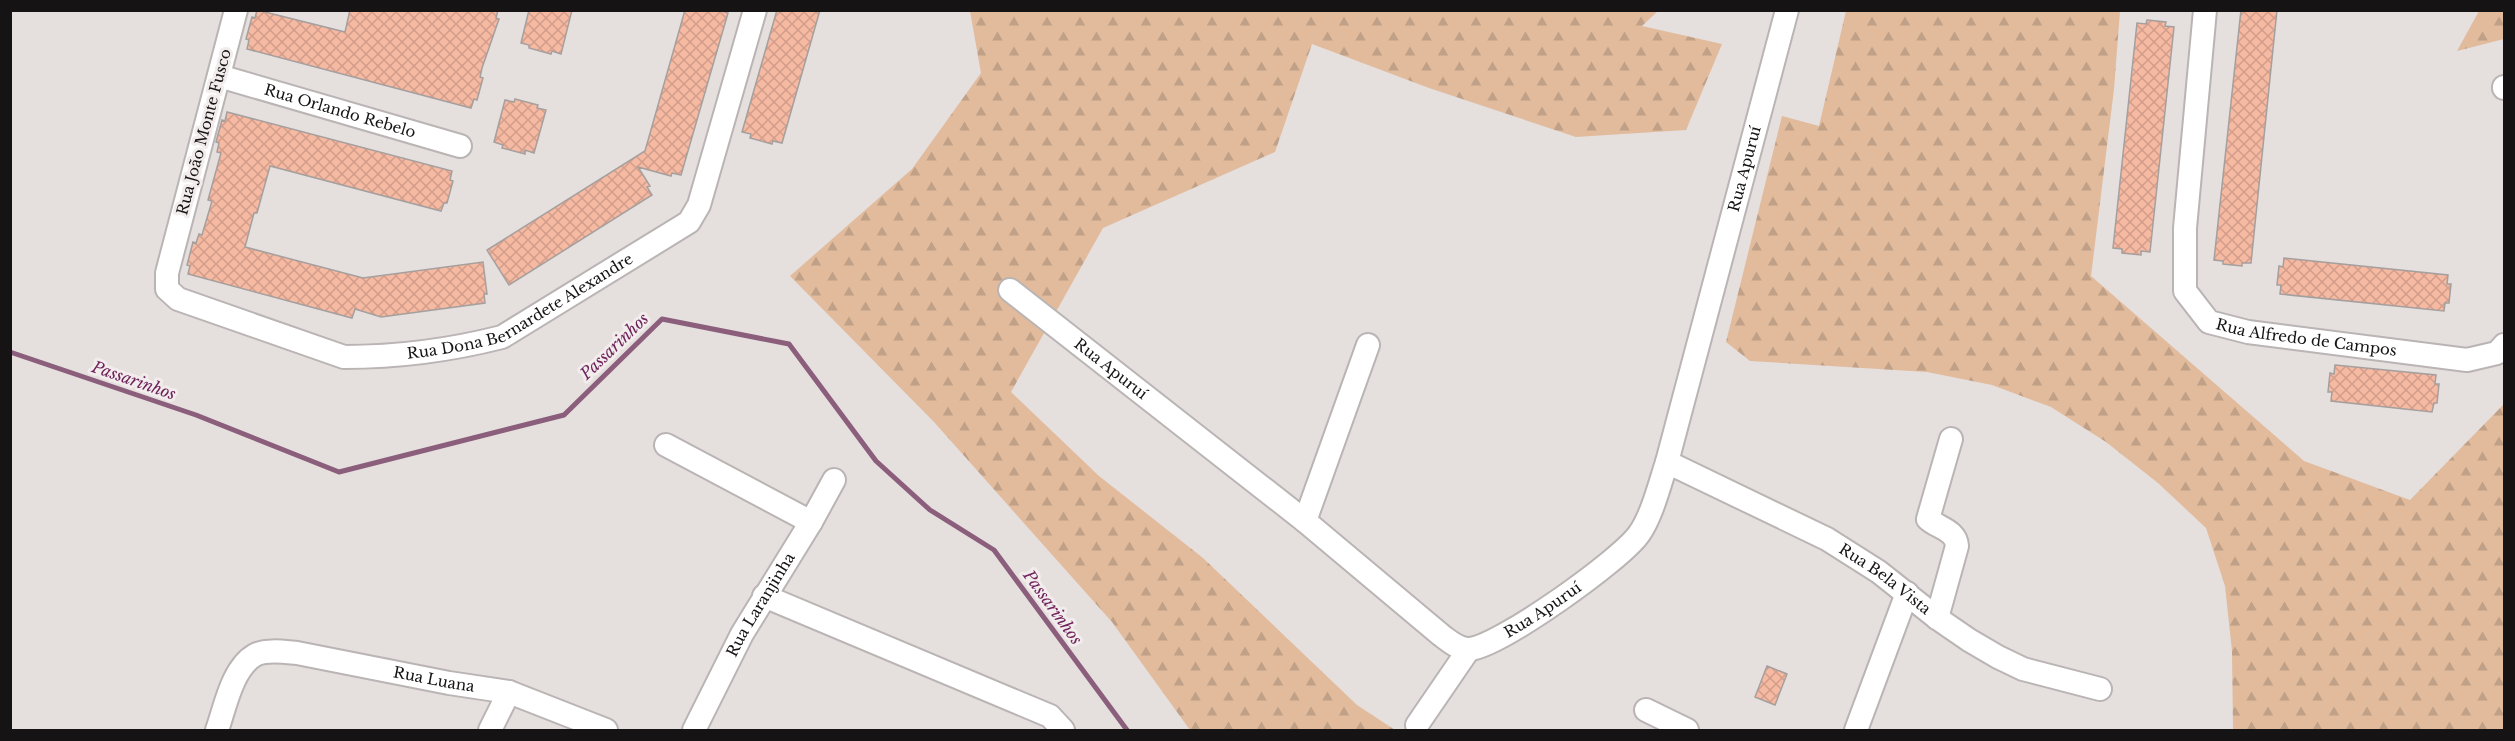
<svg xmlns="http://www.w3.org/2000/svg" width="2515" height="741" viewBox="0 0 2515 741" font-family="'Libre Baskerville',serif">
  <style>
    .forest { fill: url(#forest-firs) }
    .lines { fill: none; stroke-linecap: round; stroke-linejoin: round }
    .stream { stroke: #8b5e7c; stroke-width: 5 }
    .building { fill: url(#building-cross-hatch); stroke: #a59f9e; stroke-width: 1.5 }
    .minor-casing { stroke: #bab4b4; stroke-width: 26 }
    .minor { stroke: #fff; stroke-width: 22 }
    .labels { text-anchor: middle; stroke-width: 6; stroke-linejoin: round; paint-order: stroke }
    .street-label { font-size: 15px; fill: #151313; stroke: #f2ecec }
    .water-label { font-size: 16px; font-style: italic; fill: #6e235b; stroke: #f2ecec }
  </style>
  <defs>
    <pattern id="forest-firs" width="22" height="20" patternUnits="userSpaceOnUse" patternTransform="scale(1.5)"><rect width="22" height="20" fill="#e1bb9c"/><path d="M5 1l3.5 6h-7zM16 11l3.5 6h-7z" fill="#c0a086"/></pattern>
    <pattern id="building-cross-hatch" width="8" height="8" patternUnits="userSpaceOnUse" patternTransform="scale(1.5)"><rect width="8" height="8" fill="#f6b9a2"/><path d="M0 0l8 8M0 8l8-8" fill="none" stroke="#d29e8b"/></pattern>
  </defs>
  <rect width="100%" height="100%" fill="#e5dfde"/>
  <path class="forest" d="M1659,10L1642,26L1722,44L1686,130L1576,137L1429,88L1312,44L1275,152L1103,228L1011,392L1099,476L1203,558L1357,705L1395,730H1190L1112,622L934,422L790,276L912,169L981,73L970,11Z
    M1846,11H2120L2114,89L2091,276L2304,461L2410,500L2504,404V730H2233L2232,651L2225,586L2206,528L2158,483L2106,442L2051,407L1992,385L1927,372L1750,361L1726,342L1782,116L1819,126Z
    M2479,11H2504V39L2457,51Z"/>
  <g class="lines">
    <path class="stream" d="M10,352L196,415L339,472L564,415L662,319L789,344L876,461L930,510L994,550L1127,730"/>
  </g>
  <path class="building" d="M257,10L345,32L350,10H498L496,18L499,19L482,68L480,77L483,78L477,100L474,99L471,108L247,49L249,40L246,39L252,17L255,18Z
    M529,10H572L561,54L552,51L551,54L529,48V45L521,43Z
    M685,10H719L728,13L681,175L672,173L671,176L638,167L650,186L647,187L652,195L509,285L487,250L645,151Z
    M777,10H820L782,143L773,141L772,144L750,138L751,134L742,132Z
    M2241,10H2277L2251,263H2242V266L2223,264V261L2214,260Z
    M2147,20L2166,22L2165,26L2174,27L2150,252L2141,251V255L2122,253V249L2113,248L2137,23L2146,24Z
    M515,99L538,105L537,108L546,110L534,153L525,150V154L502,148L503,145L494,142L505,100L514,102Z
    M227,112L452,171L450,180L453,181L447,203H444L441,211L270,166L257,213H254L245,247L363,278L483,262L487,294H484L485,303L381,317L355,309L352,318L188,274L190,266L187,265L193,242L196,243L199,234L202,235L212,201L208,200L221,153L217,152L219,143L216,142L222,120L225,121Z
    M2284,258L2448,275L2447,284H2451L2449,303H2445L2444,311L2280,294L2281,285H2277L2279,266L2283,267Z
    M2335,365L2436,375L2435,384H2439L2437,403H2434L2432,412L2331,401L2332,392H2328L2330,373L2334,374Z
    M1767,666L1787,674L1775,705L1755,697Z"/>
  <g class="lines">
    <g class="minor-casing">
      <g id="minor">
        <path id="s1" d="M236,10L167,273V289L178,299L344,357C396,357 451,350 502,337L689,222L699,205L755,10"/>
        <path id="s2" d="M2205,10L2185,228V291L2209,322L2248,332L2467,360L2497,353L2504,345"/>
        <path id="s3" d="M219,76L460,146"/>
        <path d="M2504,87V88"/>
        <path id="s4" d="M1010,290L1305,521L1441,635C1449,641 1459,650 1470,649C1500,646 1621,560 1639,534C1652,516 1660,483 1667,462L1787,10"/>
        <path d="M666,445L811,522"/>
        <path id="s5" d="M1667,462L1827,539L1879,572L1937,618L1969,640L1998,657L2023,669L2100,689"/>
        <path d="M1305,521L1368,345"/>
        <path d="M764,596L1050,716L1063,730"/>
        <path d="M1937,618L1957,546C1956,530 1938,528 1928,519L1951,439"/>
        <path d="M1646,710L1687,730"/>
        <path d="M1417,725L1469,649"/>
        <path id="s6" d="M217,730C225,708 232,668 255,655C266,649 285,652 297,653L449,683L509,692L606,730"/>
        <path d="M490,730L509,692"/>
        <path id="s7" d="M694,730L742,634L811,522L834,480"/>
        <path d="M1856,730L1907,593"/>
      </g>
    </g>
    <use href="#minor" class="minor"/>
  </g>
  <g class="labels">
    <g class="street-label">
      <text dy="5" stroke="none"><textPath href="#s3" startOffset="126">Rua Orlando Rebelo</textPath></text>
      <text transform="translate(204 132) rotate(-75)" y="5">Rua João Monte Fusco</text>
      <text dy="5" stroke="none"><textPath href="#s4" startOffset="1172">Rua Apuruí</textPath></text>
      <text dy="5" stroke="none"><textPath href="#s1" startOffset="666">Rua Dona Bernardete Alexandre</textPath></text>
      <text dy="5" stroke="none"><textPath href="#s2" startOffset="420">Rua Alfredo de Campos</textPath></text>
      <text dy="5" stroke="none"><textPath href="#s4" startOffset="128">Rua Apuruí</textPath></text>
      <text dy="5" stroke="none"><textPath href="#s5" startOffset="248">Rua Bela Vista</textPath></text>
      <text dy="5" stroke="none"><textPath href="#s7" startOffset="142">Rua Laranjinha</textPath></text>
      <text dy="5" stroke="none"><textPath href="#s4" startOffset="668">Rua Apuruí</textPath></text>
      <text dy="5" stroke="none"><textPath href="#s6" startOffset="268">Rua Luana</textPath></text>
    </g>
    <g class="water-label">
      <text transform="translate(614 346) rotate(-44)" y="6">Passarinhos</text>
      <text transform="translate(134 380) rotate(19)" y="6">Passarinhos</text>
      <text transform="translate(1053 607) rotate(54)" y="6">Passarinhos</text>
    </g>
  </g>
  <rect width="2515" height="741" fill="none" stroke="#151313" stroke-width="24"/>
</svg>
